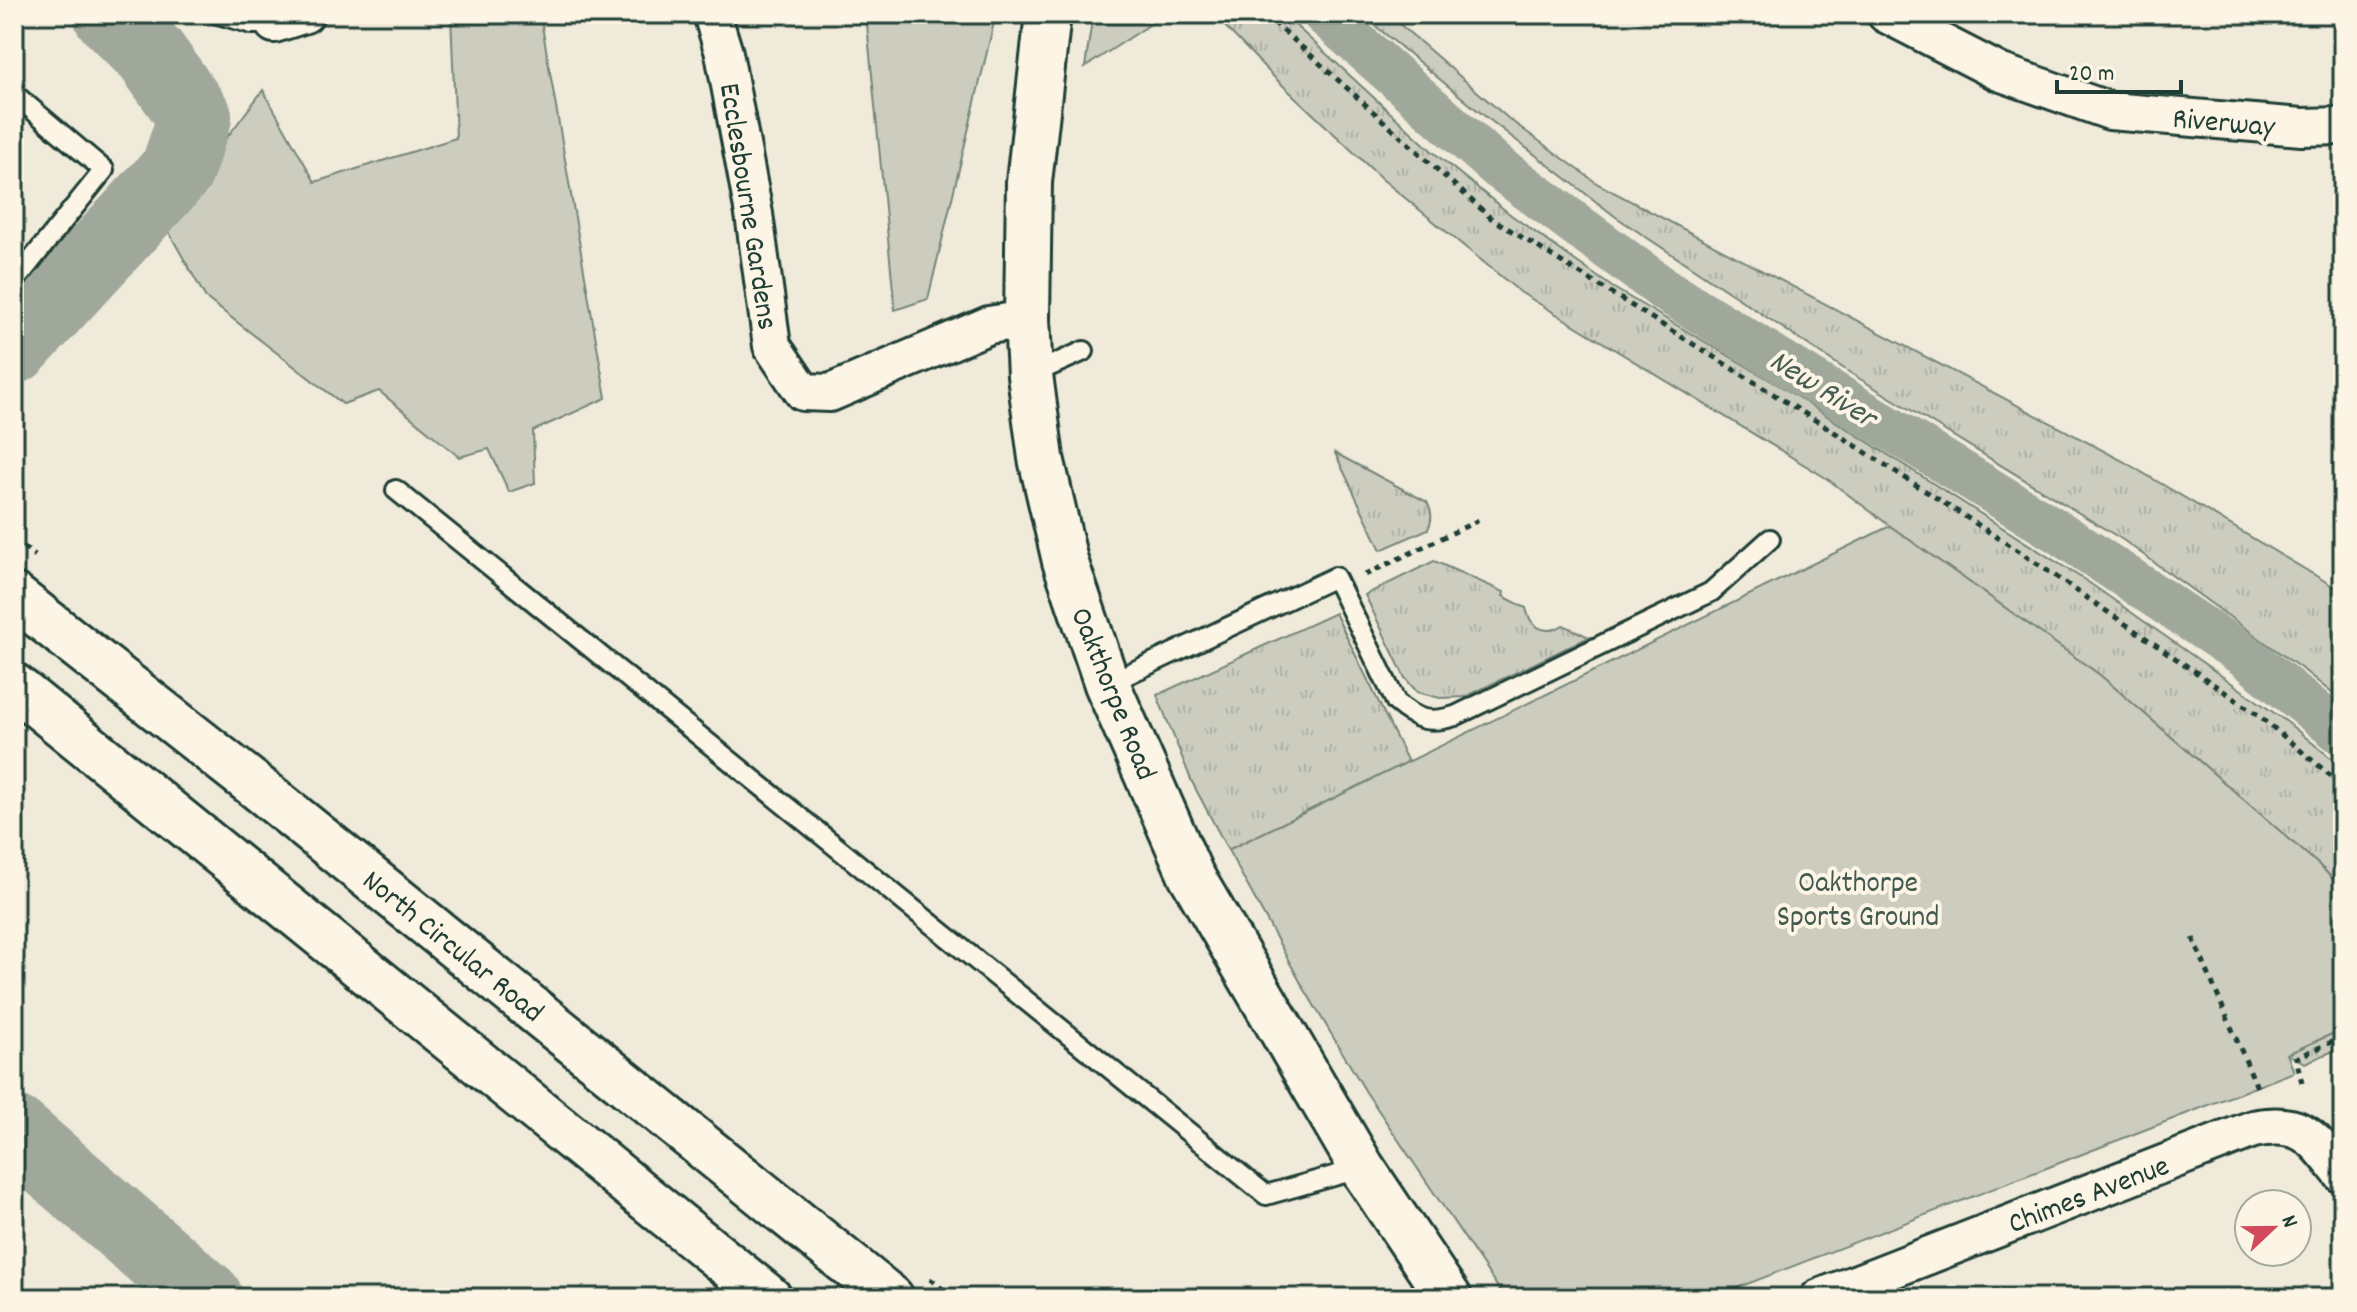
<svg xmlns="http://www.w3.org/2000/svg" width="2357" height="1312" viewBox="0 0 2357 1312" font-family="Dekko,sans-serif">
  <style>
    .grass { fill: url(#grass-tufts); stroke: #76857a; stroke-width: 2 }
    .green { fill: #cccdbf; stroke: #76857a; stroke-width: 2 }
    .lines { fill: none; stroke-linecap: round; stroke-linejoin: round }
    .canal { stroke: #9fa89a; stroke-width: 44 }
    .river { stroke: #9fa89a; stroke-width: 74 }
    .lane-casing { stroke: #1f3d34; stroke-width: 24 }
    .street-casing { stroke: #1f3d34; stroke-width: 42 }
    .secondary-casing { stroke: #1f3d34; stroke-width: 50 }
    .highway-casing { stroke: #1f3d34; stroke-width: 50 }
    .path { stroke: #1f3d34; stroke-width: 5; stroke-dasharray: 6 6; stroke-linecap: butt }
    .lane { stroke: #fcf5e5; stroke-width: 18 }
    .street { stroke: #fcf5e5; stroke-width: 36 }
    .secondary { stroke: #fcf5e5; stroke-width: 44 }
    .highway { stroke: #fcf5e5; stroke-width: 44 }
    .labels { text-anchor: middle; stroke-width: 8; stroke-linejoin: round; paint-order: stroke }
    .street-label { font-size: 30px; fill: #1f3d34; stroke: #fcf5e5 }
    .park-label { font-size: 30px; fill: #425a50; stroke: #fcf5e5 }
    .water-label { font-size: 32px; font-style: italic; fill: #455d53; stroke: #fcf5e5 }
  </style>
  <defs>
    <pattern id="grass-tufts" width="24" height="20" patternUnits="userSpaceOnUse" patternTransform="scale(2)"><rect width="24" height="20" fill="#cccdbf"/><path d="M3 7l-1-3M5 7V3M7 7l1-3M15 17l-1-3M17 17v-4M19 17l1-3" fill="none" stroke="#afb1a5"/></pattern>
  </defs>
  <rect width="100%" height="100%" fill="#efeada"/>
  <filter id="ink" filterUnits="userSpaceOnUse"><feTurbulence type="fractalNoise" baseFrequency=".0125" numOctaves="2"/><feDisplacementMap in="SourceGraphic" scale="16" xChannelSelector="R" yChannelSelector="G"/><feConvolveMatrix kernelMatrix="1 2 1 2 8 2 1 2 1" color-interpolation-filters="sRGB"/></filter>
  <g filter="url(#ink)">
    <path class="grass" d="M1213,14H1283L1433,152L1511,215L1612,287L1780,386L2091,584L2287,722L2343,768V889L2318,864L2100,675L1890,526L1826,478L1520,292L1382,179L1275,78Z
      M1361,14H1388L1509,119L1598,184L2123,461L2343,592V702L2306,672L2123,540L1852,374L1616,217L1477,110Z
      M1335,453L1427,502C1432,512 1433,519 1428,529L1381,550Z
      M1434,561L1504,592L1503,596L1526,608C1530,628 1546,636 1563,625L1589,637L1465,697L1440,698L1417,692L1405,678L1365,595Z
      M1335,613L1408,762L1228,850L1192,782L1157,695Z
      M2343,1029V1047L2305,1063L2287,1054Z"/>
    <path class="green" d="M451,14H540L606,398L533,431L535,483L509,492L489,449L459,457L379,391L343,404L206,298L163,222L263,90L315,182L456,138Z
      M866,14H996L928,299L895,310Z
      M1093,14H1166L1085,67Z
      M1890,526L2100,675L2318,864L2343,889V1029L2287,1054L2294,1072L1711,1298H1505L1366,1092L1302,985L1228,850Z"/>
    <g class="lines">
      <path class="canal" d="M1324,14L1498,167L1665,290L2060,533L2247,657L2343,734"/>
      <path class="river" d="M14,347L177,170L195,117L151,55L110,14
        M14,1132L206,1298"/>
      <g class="lane-casing">
        <path id="lane" d="M218,14L252,24H274
          M14,94L104,170L14,282
          M1030,375L1084,351
          M396,490L1266,1195L1362,1168
          M1107,684L1335,577L1396,702C1417,720 1428,724 1455,716L1711,592L1770,539"/>
      </g>
      <g class="street-casing">
        <path id="street" d="M712,14L724,53L754,214L772,346L803,392L830,393L989,325L1027,319
          M1886,14L1999,72L2110,111L2302,127L2343,126
          M274,24L305,14
          M1819,1298L2253,1129C2304,1119 2314,1139 2343,1175"/>
      </g>
      <g class="secondary-casing">
        <path id="secondary" d="M1048,14L1029,182L1027,319L1030,375L1041,458L1065,561L1107,684L1191,875L1362,1168L1449,1298"/>
      </g>
      <g class="highway-casing">
        <path id="highway" d="M14,596L257,787L891,1298
          M14,686L769,1298"/>
      </g>
      <path class="path" d="M1265,14L1491,218L1839,435L2020,552L2257,714L2343,786
        M14,539L35,556
        M1365,575L1481,519
        M2193,938L2259,1092
        M2302,1083L2296,1058L2343,1037
        M930,1279L954,1298"/>
      <use href="#lane" class="lane"/>
      <use href="#street" class="street"/>
      <use href="#secondary" class="secondary"/>
      <use href="#highway" class="highway"/>
    </g>
  </g>
  <g class="labels">
    <g class="street-label">
      <text transform="translate(2224 121) rotate(5)" y="10">Riverway</text>
      <text transform="translate(750 206) rotate(81)" y="10">Ecclesbourne Gardens</text>
      <text transform="translate(1115 693) rotate(68)" y="10">Oakthorpe Road</text>
      <text transform="translate(454 945) rotate(39)" y="10">North Circular Road</text>
      <text transform="translate(2088 1193) rotate(-21)" y="10">Chimes Avenue</text>
    </g>
    <g class="park-label">
      <text x="1858" y="891">Oakthorpe<tspan x="1858" dy="34">Sports Ground</tspan></text>
    </g>
    <g class="water-label">
      <text transform="translate(1824 387) rotate(32)" y="11">New River</text>
    </g>
  </g>
  <rect width="2357" height="1312" fill="none" stroke="#fcf5e5" stroke-width="48"/>
  <rect x="24" y="24" width="2309" height="1264" fill="none" stroke="#1f3d34" stroke-width="3" filter="url(#ink)"/>
  <g transform="translate(2273 1228) rotate(68)"><circle r="38" fill="#fcf5e5" stroke="#a4ab9e" stroke-width="2"/>
  <path d="M0-6L14 30L0 20L-14 30Z" fill="#d1495b"/>
  <text y="-12" font-size="22" font-weight="bold" text-anchor="middle" fill="#1f3d34">N</text>
  </g>
  <path d="M2057 80v12h124v-12" fill="none" stroke="#1f3d34" stroke-width="4"/>
  <text x="2069" y="80" font-size="24" fill="#1f3d34" stroke="#fcf5e5" stroke-width="6" paint-order="stroke">20 m</text>
</svg>
